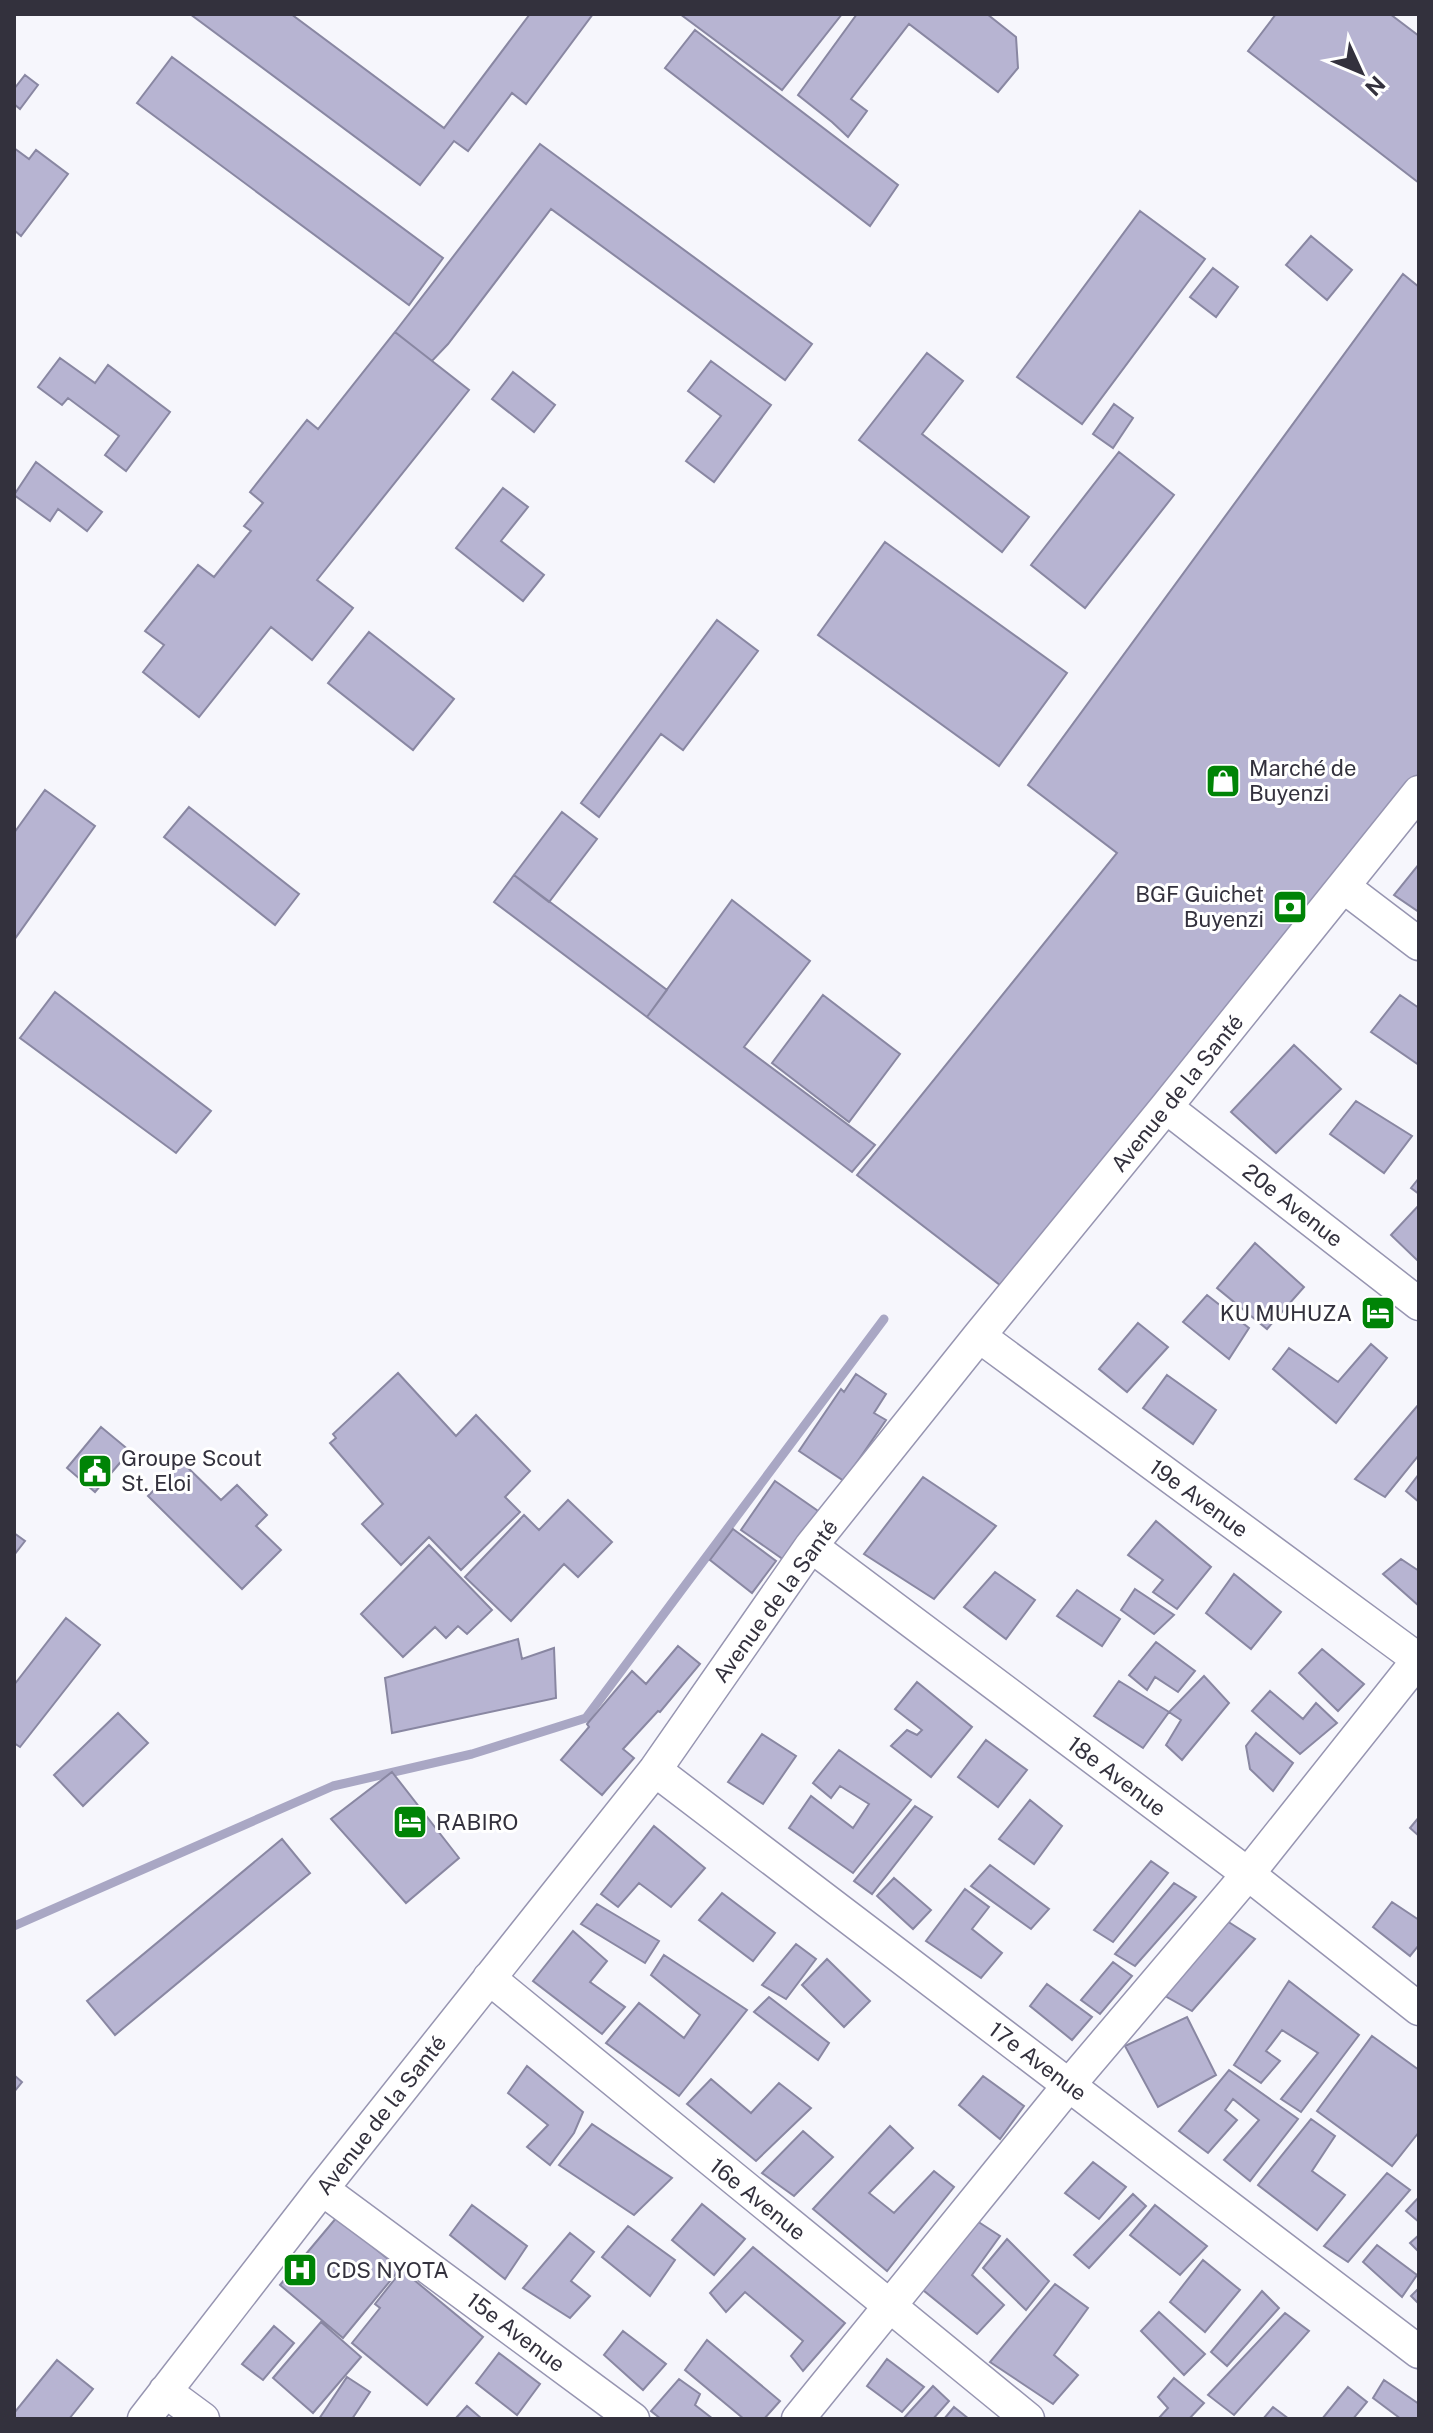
<svg xmlns="http://www.w3.org/2000/svg" width="1433" height="2433" viewBox="0 0 1433 2433" font-family="'Public Sans',sans-serif">
  <style>
    .lines { fill: none; stroke-linecap: round; stroke-linejoin: round }
    .stream { stroke: #a9a7c4; stroke-width: 9 }
    .building { fill: #b7b4d2; stroke: #8987a2; stroke-width: 2 }
    .street-casing { stroke: #9795b1; stroke-width: 35 }
    .street { stroke: #fff; stroke-width: 32 }
    .labels { text-anchor: middle; stroke-width: 6; stroke-linejoin: round; paint-order: stroke }
    .poi-label { font-size: 22px; fill: #33313d; stroke: #fff; text-anchor: start }
    .street-label { font-size: 22px; fill: #33313d; stroke: #fff }
  </style>
  <rect width="100%" height="100%" fill="#f6f6fc"/>
  <g class="lines">
    <path class="stream" d="M14,1926L333,1786L472,1754L586,1718L884,1319"/>
  </g>
  <path class="building" d="M190,14H291L444,128L530,14H593L526,104L512,93L468,151L454,141L420,185Z
    M680,14H842L782,90Z
    M857,14H987L1016,37L1018,68L998,92L909,24L851,99L867,111L848,137L832,122L798,95Z
    M1276,14H1390L1419,36V183L1248,51Z
    M695,30L898,185L870,226L665,68Z
    M172,57L443,258L409,305L137,103Z
    M25,75L38,85L20,109L14,104V89Z
    M540,144L812,344L785,380L551,209L448,344L432,361L395,332Z
    M14,148L29,159L36,150L68,174L21,236L14,230Z
    M1140,211L1205,259L1082,424L1017,377Z
    M1311,236L1352,270L1327,300L1286,265Z
    M1213,268L1238,287L1216,317L1190,297Z
    M1403,274L1419,287V777L1009,1292L857,1175L1117,853L1028,785Z
    M395,332L469,390L317,580L353,608L312,660L271,627L199,717L143,672L164,645L145,631L198,565L214,577L251,531L244,526L263,503L250,492L307,420L318,429Z
    M927,353L963,381L922,434L1029,517L1002,552L859,440Z
    M60,358L95,383L108,365L170,412L126,471L105,455L119,436L68,398L62,405L38,387Z
    M711,361L771,405L714,482L686,461L721,416L688,391Z
    M513,372L555,405L534,432L492,399Z
    M1114,404L1133,418L1113,448L1093,434Z
    M1119,452L1174,495L1085,608L1031,565Z
    M36,462L102,512L87,531L58,509L50,521L14,495Z
    M503,488L528,507L501,541L544,575L523,601L456,548Z
    M885,542L1067,673L999,766L818,635Z
    M717,620L758,651L683,750L661,734L599,817L581,803Z
    M369,632L454,699L413,750L328,683Z
    M45,790L95,826L14,940V833Z
    M189,807L299,894L275,925L164,837Z
    M562,812L597,839L549,902L514,875Z
    M1419,864V912L1394,895Z
    M514,875L667,990L647,1017L494,902Z
    M732,900L810,961L744,1047L875,1145L852,1172L647,1017Z
    M55,992L211,1111L176,1153L20,1038Z
    M823,995L900,1054L849,1122L772,1063Z
    M1400,995L1419,1008V1065L1371,1032Z
    M1294,1045L1341,1089L1276,1153L1231,1112Z
    M1356,1101L1412,1136L1384,1173L1330,1134Z
    M1419,1178V1194L1411,1188Z
    M1419,1205V1262L1391,1235Z
    M1255,1243L1304,1287L1267,1329L1217,1288Z
    M1207,1295L1249,1328L1229,1359L1183,1322Z
    M1138,1323L1168,1347L1127,1392L1099,1369Z
    M1371,1344L1387,1358L1336,1423L1273,1369L1289,1348L1338,1382Z
    M398,1373L456,1436L476,1415L530,1471L505,1497L520,1512L461,1570L429,1537L401,1565L362,1524L383,1504L330,1443L336,1438L333,1434Z
    M856,1374L886,1394L874,1413L886,1420L844,1481L799,1451L841,1389L844,1392Z
    M1167,1375L1216,1410L1193,1444L1143,1408Z
    M1419,1404V1455L1385,1497L1355,1479Z
    M101,1427L130,1451L95,1492L67,1468Z
    M182,1462L221,1500L237,1485L267,1515L256,1526L281,1550L242,1589L148,1496Z
    M1419,1474V1502L1406,1491Z
    M923,1477L996,1526L934,1599L864,1554Z
    M775,1481L821,1513L787,1562L741,1530Z
    M568,1500L612,1542L578,1577L564,1564L511,1621L465,1577L524,1515L539,1530Z
    M1156,1521L1211,1567L1177,1609L1153,1592L1163,1580L1128,1555Z
    M733,1529L776,1561L752,1593L710,1560Z
    M14,1533L25,1541L14,1555Z
    M429,1545L492,1610L467,1634L458,1626L446,1638L435,1627L403,1657L361,1614Z
    M1401,1559L1419,1571V1606L1383,1574Z
    M995,1572L1035,1600L1006,1639L964,1607Z
    M1234,1574L1281,1612L1251,1649L1206,1613Z
    M1135,1589L1174,1615L1154,1634L1121,1610Z
    M1077,1590L1120,1619L1102,1646L1057,1616Z
    M66,1618L100,1645L20,1747L14,1743V1685Z
    M518,1639L522,1659L554,1648L556,1698L392,1733L385,1678Z
    M1156,1642L1195,1671L1178,1692L1155,1677L1147,1690L1129,1675Z
    M678,1646L700,1664L660,1712L658,1711L623,1749L634,1758L602,1795L561,1760L589,1727L587,1724L632,1671L646,1684Z
    M1322,1649L1364,1684L1338,1711L1299,1673Z
    M1204,1676L1229,1703L1182,1760L1166,1745L1181,1720L1169,1712Z
    M1119,1681L1169,1712L1143,1748L1094,1716Z
    M917,1682L972,1727L931,1777L891,1746L907,1730L917,1735L922,1730L895,1709Z
    M1270,1691L1303,1719L1316,1703L1337,1723L1300,1754L1252,1711Z
    M118,1713L148,1743L83,1806L54,1775Z
    M1256,1733L1293,1763L1273,1791L1250,1769L1246,1746Z
    M762,1734L796,1756L763,1804L728,1782Z
    M986,1740L1027,1770L998,1807L958,1777Z
    M839,1750L911,1800L853,1873L789,1828L811,1796L853,1828L869,1804L840,1786L831,1798L813,1783Z
    M392,1772L459,1858L406,1903L331,1819Z
    M1030,1800L1062,1826L1034,1864L999,1839Z
    M915,1806L932,1817L872,1894L854,1881Z
    M1419,1817V1836L1410,1828Z
    M654,1826L705,1868L671,1907L639,1883L618,1907L601,1894Z
    M282,1839L310,1873L115,2035L87,2001Z
    M1151,1861L1168,1873L1113,1942L1094,1930Z
    M990,1865L1049,1909L1031,1929L971,1886Z
    M894,1878L931,1910L913,1929L877,1896Z
    M1174,1883L1196,1897L1135,1966L1115,1954Z
    M965,1889L989,1907L972,1929L1002,1953L981,1978L926,1941Z
    M722,1893L775,1933L753,1961L699,1920Z
    M1392,1902L1419,1920V1945L1410,1956L1373,1927Z
    M597,1904L659,1941L645,1963L581,1924Z
    M1227,1921L1255,1939L1192,2011L1165,1996Z
    M573,1931L607,1961L590,1982L625,2007L602,2034L533,1981Z
    M796,1944L816,1959L786,1999L762,1985Z
    M664,1955L747,2010L679,2096L606,2043L639,2003L684,2038L700,2015L651,1975Z
    M827,1959L870,2001L844,2027L802,1985Z
    M1113,1962L1132,1976L1100,2014L1081,2000Z
    M1289,1981L1359,2035L1301,2112L1281,2099L1318,2053L1282,2030L1266,2051L1280,2061L1261,2083L1234,2065Z
    M1047,1984L1092,2017L1072,2040L1030,2006Z
    M769,1997L829,2043L818,2060L754,2012Z
    M1187,2017L1216,2075L1158,2107L1125,2046Z
    M1372,2036L1419,2070V2132L1392,2166L1317,2111Z
    M527,2066L583,2112L574,2133L550,2165L527,2147L548,2125L508,2093Z
    M1229,2070L1298,2119L1250,2181L1224,2160L1259,2120L1233,2099L1225,2110L1237,2120L1208,2153L1179,2131Z
    M14,2075L22,2082L14,2092Z
    M983,2076L1024,2106L1000,2139L959,2105Z
    M711,2079L751,2113L779,2083L811,2108L756,2161L687,2104Z
    M1311,2119L1335,2136L1312,2171L1345,2195L1317,2230L1258,2185Z
    M592,2124L672,2178L634,2215L559,2165Z
    M890,2126L913,2148L869,2193L894,2213L934,2171L954,2187L887,2271L813,2209Z
    M803,2131L833,2157L794,2196L762,2173Z
    M1093,2162L1126,2187L1099,2219L1065,2193Z
    M1387,2173L1410,2190L1348,2262L1324,2246Z
    M1133,2194L1146,2206L1089,2268L1074,2255Z
    M1419,2197V2222L1406,2211Z
    M702,2204L745,2239L714,2275L672,2240Z
    M472,2205L527,2246L505,2279L450,2235Z
    M1155,2205L1207,2246L1180,2275L1130,2235Z
    M337,2217L400,2269L343,2338L280,2285Z
    M977,2221L1000,2236L972,2275L1004,2305L977,2334L923,2290Z
    M628,2226L675,2260L650,2296L602,2257Z
    M570,2233L594,2252L571,2281L590,2296L570,2318L523,2288Z
    M1419,2235V2252L1410,2243Z
    M1007,2239L1049,2281L1026,2310L983,2268Z
    M1377,2245L1417,2275L1402,2297L1363,2262Z
    M753,2247L845,2323L803,2371L791,2356L803,2341L745,2292L726,2312L710,2293Z
    M1203,2260L1240,2290L1205,2332L1170,2302Z
    M402,2270L483,2337L427,2405L352,2343L380,2308L375,2304Z
    M1055,2284L1088,2308L1054,2355L1078,2375L1053,2404L990,2362Z
    M1419,2288V2304L1411,2296Z
    M1262,2291L1279,2308L1227,2366L1211,2352Z
    M1159,2312L1205,2354L1184,2375L1141,2331Z
    M1285,2313L1309,2331L1234,2415L1208,2395Z
    M321,2322L361,2357L313,2413L273,2378Z
    M274,2326L294,2343L263,2380L242,2364Z
    M623,2331L666,2364L643,2390L604,2355Z
    M707,2340L780,2401L764,2419H744L685,2370Z
    M499,2353L540,2384L517,2415L476,2383Z
    M887,2359L924,2387L902,2412L867,2386Z
    M57,2360L93,2389L69,2419H14V2413Z
    M347,2377L370,2392L352,2419H319Z
    M1174,2378L1204,2403L1189,2419H1158L1168,2408L1158,2397Z
    M679,2379L700,2394L695,2405L713,2419H661L651,2411Z
    M1384,2380L1419,2404V2419H1401L1373,2398Z
    M933,2386L949,2401L933,2419H903Z
    M1348,2387L1367,2402L1353,2419H1322Z
    M467,2406L482,2419H455Z
    M954,2407L969,2419H944Z
    M1273,2407L1289,2419H1263Z"/>
  <g class="lines">
    <g class="street-casing">
      <path id="street" d="M1344,887L1419,944
        M1166,1107L1419,1304
        M979,1336L1419,1660
        M811,1546L1248,1874L1419,2009
        M655,1770L1419,2352
        M489,1978L1028,2419
        M322,2189L633,2419
        M165,2391L203,2419
        M144,2419L322,2189L655,1770L811,1546L979,1336L1166,1107L1419,792
        M798,2419L1069,2085L1248,1874L1419,1659"/>
    </g>
    <use href="#street" class="street"/>
  </g>
  <defs>
    <g id="shop-square" transform="scale(1.8)"><rect x="-9" y="-9" width="18" height="18" rx="4" fill="#008406" stroke="#fff"/><path d="M-5-2.5h2.3a2.7 3.5 0 0 1 5.4 0H5L5.5 6h-11ZM-1.5-2.5h3a1.5 2.3 0 0 0-3 0Z" fill="#fff"/></g>
    <g id="bank-square" transform="scale(1.8)"><rect x="-9" y="-9" width="18" height="18" rx="4" fill="#008406" stroke="#fff"/><path d="M-6-4H6V4H-6ZM0-2.3a2.3 2.3 0 1 0 0 4.6a2.3 2.3 0 1 0 0-4.6Z" fill="#fff"/></g>
    <g id="hotel-square" transform="scale(1.8)"><rect x="-9" y="-9" width="18" height="18" rx="4" fill="#008406" stroke="#fff"/><path d="M-6-4.5h1.5V1H6V5H4.5V3h-9V5H-6ZM-4 0a1.8 1.8 0 1 1 3.6 0ZM.5 0V-2.5h3Q6-2.5 6 0Z" fill="#fff"/></g>
    <g id="civic-square" transform="scale(1.8)"><rect x="-9" y="-9" width="18" height="18" rx="4" fill="#008406" stroke="#fff"/><path d="M-.6-6.5H3V-4.5H.6V-3L4-1V1h2V6H-6V1h2V-1L-.6-3ZM-1.2 2.5V6h2.4V2.5Z" fill="#fff"/></g>
    <g id="hospital-square" transform="scale(1.8)"><rect x="-9" y="-9" width="18" height="18" rx="4" fill="#008406" stroke="#fff"/><path d="M-5-5h3v3.5h4V-5h3V5h-3V1.5h-4V5h-3Z" fill="#fff"/></g>
  </defs>
  <g fill-rule="evenodd">
    <use href="#shop-square" x="1223" y="781"/>
    <use href="#bank-square" x="1290" y="907"/>
    <use href="#hotel-square" x="1378" y="1313"/>
    <use href="#civic-square" x="95" y="1471"/>
    <use href="#hotel-square" x="410" y="1822"/>
    <use href="#hospital-square" x="300" y="2270"/>
  </g>
  <g class="labels">
    <g class="poi-label">
      <text x="1249" y="776">Marché de<tspan x="1249" dy="25">Buyenzi</tspan></text>
      <text x="1264" y="902" text-anchor="end">BGF Guichet<tspan x="1264" dy="25">Buyenzi</tspan></text>
      <text x="1352" y="1321" text-anchor="end">KU MUHUZA</text>
      <text x="121" y="1466">Groupe Scout<tspan x="121" dy="25">St. Eloi</tspan></text>
      <text x="436" y="1830">RABIRO</text>
      <text x="326" y="2278">CDS NYOTA</text>
    </g>
    <g class="street-label">
      <text transform="translate(1177 1093) rotate(-51)" y="8">Avenue de la Santé</text>
      <text transform="translate(1293 1205) rotate(38)" y="8">20e Avenue</text>
      <text transform="translate(1199 1498) rotate(36)" y="8">19e Avenue</text>
      <text transform="translate(775 1601) rotate(-54)" y="8">Avenue de la Santé</text>
      <text transform="translate(1117 1776) rotate(37)" y="8">18e Avenue</text>
      <text transform="translate(1038 2061) rotate(37)" y="8">17e Avenue</text>
      <text transform="translate(381 2115) rotate(-52)" y="8">Avenue de la Santé</text>
      <text transform="translate(758 2199) rotate(39)" y="8">16e Avenue</text>
      <text transform="translate(516 2332) rotate(37)" y="8">15e Avenue</text>
    </g>
  </g>
  <rect width="1433" height="2433" fill="none" stroke="#33313d" stroke-width="32"/>
  <g transform="translate(1361 72) rotate(134)" stroke="#ffffff" stroke-width="6" paint-order="stroke">
  <path d="M0-6L14 30L0 20L-14 30Z" fill="#33313d"/>
  <text y="-12" font-size="22" font-weight="bold" text-anchor="middle" fill="#33313d">N</text>
  </g>
</svg>
